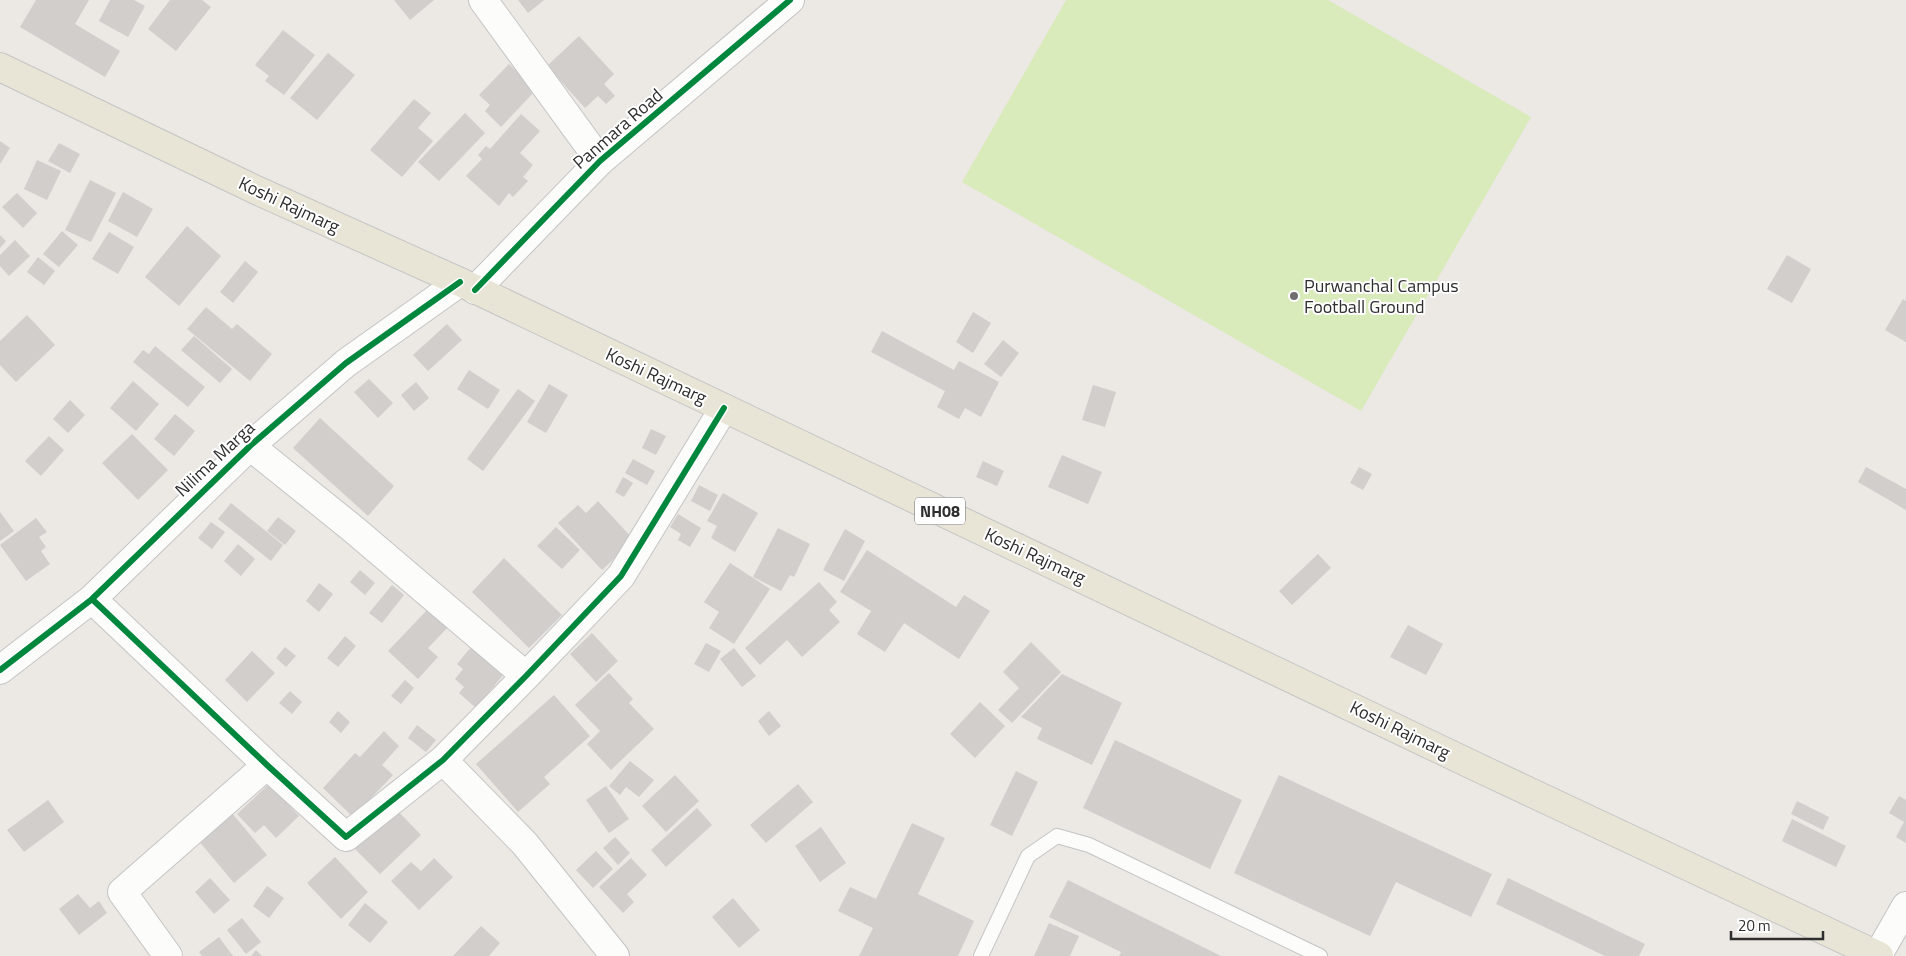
<svg xmlns="http://www.w3.org/2000/svg" width="1906" height="956" viewBox="0 0 1906 956" font-family="'Titillium Web',sans-serif">
  <style>
    .pitch { fill: #d9eabb }
    .building { fill: #d1cecb }
    .lines { fill: none; stroke-linecap: round; stroke-linejoin: round }
    .service-casing { stroke: #c5c4c5; stroke-width: 16 }
    .minor-casing { stroke: #c5c4c5; stroke-width: 30 }
    .tertiary-casing { stroke: #c5c4c5; stroke-width: 30 }
    .primary-casing { stroke: #c6c5c4; stroke-width: 30 }
    .service { stroke: #fcfcfb; stroke-width: 14 }
    .minor { stroke: #fcfcfb; stroke-width: 28 }
    .tertiary { stroke: #fcfcfb; stroke-width: 28 }
    .primary { stroke: #e8e4d6; stroke-width: 28 }
    .cycleway-casing { stroke: #fff; stroke-width: 9 }
    .cycleway { stroke: #00873e; stroke-width: 6 }
    .poi-dot { fill: #706f6e; stroke: #fff; stroke-width: 2 }
    .labels { text-anchor: middle; stroke-width: 4; stroke-linejoin: round; paint-order: stroke }
    .shield { fill: #fff; stroke: #6d6d6d; stroke-width: 1 }
    .shield-label { font-size: 16px; font-weight: bold; fill: #2e2e2e }
    .street-label { font-size: 18px; fill: #2e2e2e; stroke: #fff }
    .poi-label { font-size: 18px; fill: #2e2e2e; stroke: #fff; text-anchor: start }
  </style>
  <rect width="100%" height="100%" fill="#ece8e4"/>
  <path class="pitch" d="M1066,0H1328L1531,117L1361,411L962,182Z"/>
  <path class="building" d="M36,0H89L75,24L120,51L105,77L20,27Z
    M110,0H134L145,6L128,37L99,21Z
    M170,0H202L211,7L176,51L148,29Z
    M394,0H434L410,20Z
    M518,0H544L528,13Z
    M283,30L315,55L284,95L265,81L269,76L255,65Z
    M579,36L614,74L604,84L615,96L606,104L598,96L585,108L547,66Z
    M328,53L355,75L317,120L290,98Z
    M509,64L536,90L501,127L485,111L490,105L479,95Z
    M414,99L431,113L418,128L433,141L402,177L370,150Z
    M465,113L485,133L439,181L418,162Z
    M521,114L540,131L520,153L533,165L523,177L528,181L513,197L509,193L499,206L466,176L482,159L478,155L486,146L490,149Z
    M0,141L10,148L0,164Z
    M59,143L80,154L70,173L48,161Z
    M37,160L61,171L47,200L24,189Z
    M90,180L116,193L91,242L65,230Z
    M123,192L153,209L137,237L108,221Z
    M17,193L37,213L23,228L2,207Z
    M187,226L221,256L179,306L145,277Z
    M62,231L78,245L59,267L43,254Z
    M109,232L134,247L118,274L92,259Z
    M0,235L6,241L0,248Z
    M15,240L30,256L9,276L0,266V255Z
    M1787,255L1811,269L1792,303L1767,289Z
    M38,257L55,271L44,285L27,272Z
    M245,261L258,272L233,303L220,292Z
    M1903,299L1906,301V342L1885,330Z
    M206,307L232,329L237,324L272,354L250,381L187,329Z
    M973,312L991,323L973,353L956,342Z
    M27,315L55,345L16,382L0,365V341Z
    M447,324L462,340L428,371L413,355Z
    M882,331L954,370L959,361L999,382L981,417L965,408L959,419L937,407L945,391L871,352Z
    M194,336L232,369L220,383L181,350Z
    M1003,340L1019,353L1001,377L984,364Z
    M155,346L205,387L188,407L133,362L143,350L149,354Z
    M469,370L500,390L488,409L457,389Z
    M369,379L393,403L378,418L354,392Z
    M133,381L159,404L136,431L110,408Z
    M416,382L429,398L414,411L401,395Z
    M549,384L568,395L546,433L527,422Z
    M1093,385L1116,392L1105,427L1082,420Z
    M518,389L535,401L483,471L467,459Z
    M70,400L85,415L68,433L53,419Z
    M175,414L195,431L174,456L154,439Z
    M320,418L394,486L368,516L293,448Z
    M651,429L666,436L656,455L642,448Z
    M132,434L168,470L138,500L102,463Z
    M49,436L64,450L41,476L25,461Z
    M1062,455L1102,472L1088,504L1048,487Z
    M633,459L655,471L647,485L625,473Z
    M983,461L1004,471L997,486L976,477Z
    M1359,467L1372,474L1363,490L1350,483Z
    M1866,467L1906,489V510L1858,482Z
    M623,477L633,483L624,497L615,492Z
    M699,485L718,495L710,511L691,501Z
    M723,493L758,513L735,552L711,538L717,526L707,521Z
    M598,501L634,540L602,570L558,523L578,505L586,513Z
    M231,503L283,545L271,561L218,519Z
    M0,512L14,531L0,541Z
    M678,514L701,528L690,547L678,540L681,534L670,527Z
    M278,517L296,531L285,545L267,531Z
    M36,518L47,532L39,537L46,547L41,551L50,564L26,581L0,545Z
    M211,522L225,532L212,549L198,538Z
    M556,527L580,550L562,569L537,546Z
    M778,528L810,544L794,577L790,575L781,591L753,577Z
    M845,529L865,541L844,581L823,570Z
    M238,544L255,559L241,576L224,561Z
    M867,550L956,607L964,595L990,611L959,659L904,623L885,652L857,634L871,611L840,592Z
    M1318,554L1331,568L1292,605L1279,591Z
    M504,558L562,615L529,648L472,592Z
    M730,563L770,589L734,644L709,628L719,612L704,602Z
    M360,570L375,583L365,595L350,582Z
    M819,582L837,602L829,610L840,622L802,657L787,640L760,665L745,648Z
    M319,583L333,594L319,612L306,601Z
    M392,585L404,595L382,623L369,613Z
    M429,608L449,626L428,648L438,657L418,679L388,651Z
    M1408,625L1443,644L1426,675L1390,657Z
    M592,633L618,661L596,682L570,654Z
    M345,636L356,646L338,667L327,658Z
    M1031,642L1061,672L1012,723L998,710L1019,688L1003,672Z
    M706,643L721,651L709,672L694,664Z
    M472,646L504,674L476,708L459,693L464,687L455,679L463,669L457,664Z
    M285,647L296,656L286,667L276,658Z
    M734,648L756,676L742,687L720,659Z
    M252,651L275,673L247,702L225,680Z
    M609,673L633,699L629,703L654,729L611,770L587,744L600,731L575,705Z
    M1062,674L1122,703L1092,765L1037,739L1042,728L1021,717Z
    M405,680L414,688L401,704L391,696Z
    M290,691L302,702L292,714L279,703Z
    M554,695L590,736L544,777L550,784L518,812L476,764Z
    M980,702L1005,726L975,758L950,734Z
    M338,711L350,722L341,733L329,722Z
    M769,711L781,726L769,736L758,721Z
    M417,725L436,740L426,752L408,738Z
    M384,731L399,746L382,765L393,775L353,817L323,788L355,753L360,757Z
    M1115,740L1242,800L1210,869L1083,808Z
    M630,761L654,780L639,797L626,787L620,795L609,786Z
    M1016,771L1038,782L1012,836L990,825Z
    M675,775L699,801L666,832L642,806Z
    M1279,775L1492,874L1471,917L1396,882L1370,936L1234,873Z
    M269,784L299,816L276,838L264,825L255,833L237,814Z
    M798,784L813,802L766,843L750,825Z
    M606,786L629,819L609,833L586,800Z
    M1899,796L1906,800V843L1896,837L1904,822L1889,813Z
    M48,800L64,822L24,852L7,830Z
    M1797,801L1829,817L1823,830L1791,814Z
    M392,805L421,835L380,874L351,845Z
    M697,808L712,825L666,867L651,850Z
    M231,812L267,855L234,883L198,840Z
    M1792,819L1846,846L1836,867L1782,841Z
    M912,823L945,838L918,894L974,921L958,956H859L873,928L838,911L850,887L876,899Z
    M821,827L846,863L820,882L795,846Z
    M615,837L630,853L618,865L603,848Z
    M596,851L613,869L593,888L576,870Z
    M335,857L368,892L341,919L307,883Z
    M434,858L453,877L419,910L391,881L411,862L421,871Z
    M631,858L647,875L627,894L634,902L623,913L599,887Z
    M210,878L230,900L214,914L195,892Z
    M1508,878L1645,944L1639,956H1605L1496,904Z
    M1068,880L1221,956H1119L1121,952L1049,917Z
    M267,886L284,898L269,918L253,906Z
    M78,894L90,908L99,901L107,913L79,935L59,909Z
    M733,898L760,930L739,948L712,917Z
    M365,903L388,922L370,943L348,925Z
    M242,918L261,942L246,954L227,930Z
    M1049,923L1079,936L1070,956H1034Z
    M481,926L500,943L489,956H453Z
    M219,937L233,956H202L199,952Z
    M256,950L262,956H251Z"/>
  <g class="lines">
    <g class="service-casing">
      <path id="service" d="M981,956L1028,856L1057,836L1089,845L1320,956"/>
    </g>
    <g class="minor-casing">
      <path id="minor" d="M483,0L600,161
        M250,446L352,528L526,676
        M92,599L267,765L346,837L443,760L526,676L621,576L724,408
        M0,670L92,599L250,446L346,363L460,282
        M443,760L525,844L615,956
        M1878,955L1906,906
        M168,956L122,892L267,765"/>
    </g>
    <g class="tertiary-casing">
      <path id="tertiary" d="M475,290L600,161L790,0"/>
    </g>
    <g class="primary-casing">
      <path id="primary" d="M0,67L256,190L460,282L1481,769L1879,956"/>
    </g>
    <use href="#service" class="service"/>
    <use href="#minor" class="minor"/>
    <use href="#tertiary" class="tertiary"/>
    <use href="#primary" class="primary"/>
    <g class="cycleway-casing">
      <path id="cycleway" d="M475,290L600,161L790,0
        M92,599L267,765L346,837L443,760L526,676L621,576L724,408
        M0,670L92,599L250,446L346,363L460,282"/>
    </g>
    <use href="#cycleway" class="cycleway"/>
  </g>
  <circle class="poi-dot" cx="1294" cy="296" r="5"/>
  <g class="labels">
    <rect class="shield" x="915" y="497.5" width="50" height="27" rx="4"/>
    <g class="shield-label">
      <text x="940" y="517">NH08</text>
    </g>
    <g class="street-label">
      <text transform="translate(618 129) rotate(-41)" y="6">Panmara Road</text>
      <text transform="translate(289 205) rotate(25)" y="6">Koshi Rajmarg</text>
      <text transform="translate(656 376) rotate(25)" y="6">Koshi Rajmarg</text>
      <text transform="translate(215 459) rotate(-43)" y="6">Nilima Marga</text>
      <text transform="translate(1035 556) rotate(25)" y="6">Koshi Rajmarg</text>
      <text transform="translate(1400 730) rotate(26)" y="6">Koshi Rajmarg</text>
    </g>
    <g class="poi-label">
      <text x="1304" y="292">Purwanchal Campus<tspan x="1304" dy="21">Football Ground</tspan></text>
    </g>
  </g>
  <path d="M1731 931v8h92v-8" fill="none" stroke="#2e2e2e" stroke-width="2.5"/>
  <text x="1738" y="931" font-size="15" fill="#2e2e2e" stroke="#ffffff" stroke-width="4" paint-order="stroke">20 m</text>
</svg>
